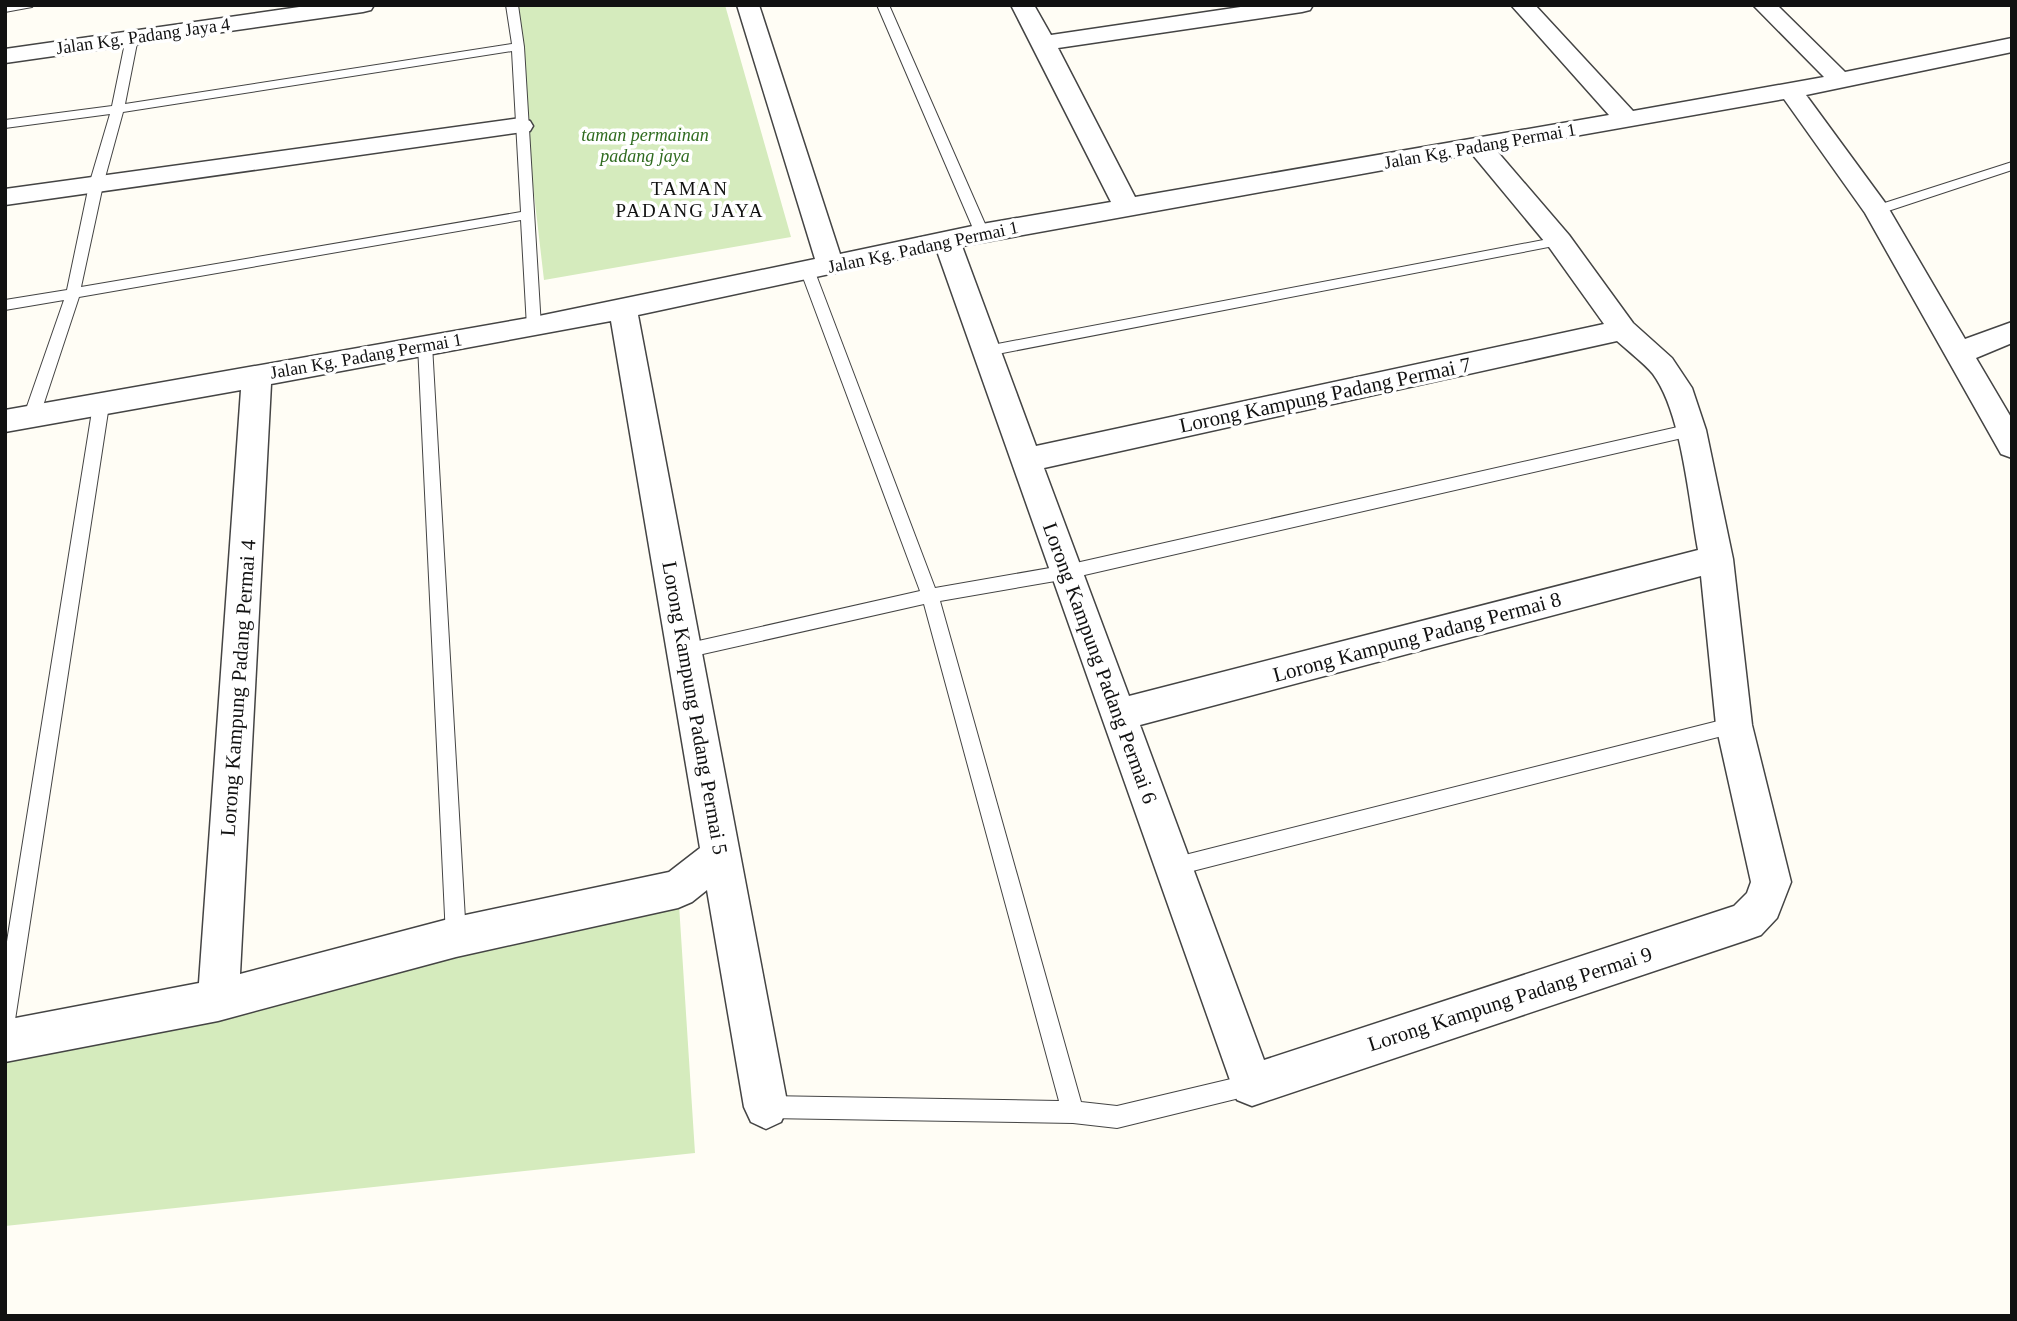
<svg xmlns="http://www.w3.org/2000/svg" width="2017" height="1321" viewBox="0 0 2017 1321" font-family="Georgia,serif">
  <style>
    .green { fill: #d5ebbd }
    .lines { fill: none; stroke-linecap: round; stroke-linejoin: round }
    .lane-casing { stroke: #444; stroke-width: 2 }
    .street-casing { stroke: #444; stroke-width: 3 }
    .lane { fill: #fff; fill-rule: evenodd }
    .street { fill: #fff; fill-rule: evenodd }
    .labels { text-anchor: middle; stroke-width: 7; stroke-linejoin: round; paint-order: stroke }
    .far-street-label { font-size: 18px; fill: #111; stroke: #fff }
    .far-park-label { font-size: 18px; font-style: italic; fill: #2f6b1f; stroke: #fff }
    .far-neighbourhood-label { font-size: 19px; letter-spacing: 2px; fill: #111; stroke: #fff }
    .street-label { font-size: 21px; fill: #111; stroke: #fff }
  </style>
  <rect width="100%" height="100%" fill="#fffdf5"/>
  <path class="green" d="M512,5H725L791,237L544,280Z
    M678,889L695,1153L5,1226V1041Z"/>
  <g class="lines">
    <g class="lane-casing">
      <path id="lane" d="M34,5L32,7L5,12V6Z
        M506,5H518L524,47L541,327L539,331L534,332L527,327L521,220L79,297L40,415L37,419H27L24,415L64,300L5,310V300L67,290L89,185L110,114L5,128V120L112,106L126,38L132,34L138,38L125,104L512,44ZM512,51L521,212L81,287L103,185L123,112Z
        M877,5H889L989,233L987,236L982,237L975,233Z
        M2012,162V170L1882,213H1872L1870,210L1872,207Z
        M1559,237L1564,238V244L987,356L980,351L987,346Z
        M808,267L815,272L935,588L1067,565L1691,424L1699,430L1691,436L1067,579L940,601L1081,1102L1117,1106L1252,1074L1260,1077L1263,1085L1260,1093L1117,1128L1073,1123L766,1118L758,1115L755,1107L758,1099L766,1096L1059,1101L924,604L685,658L679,656L676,651L679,646L685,644L920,591L801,272Z
        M425,340L432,345L466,937L463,944L456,947L449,944L446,937L418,345Z
        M101,399L109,405L15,1020L12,1027L5,1030V954L93,405Z
        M1734,717L1740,719L1743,725L1740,731L1734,733L1173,876L1166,873L1163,867L1166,861L1173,858Z"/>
    </g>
    <g class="street-casing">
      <path id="street" d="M313,5H374L371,10L363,12L5,63V49Z
        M737,5H759L840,254L982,224L1111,202L1011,5H1034L1051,35L1254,5H1313L1310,10L1302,12L1058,48L1135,197L1609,115L1511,5H1535L1633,111L1824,77L1753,5H1777L1845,72L2012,38V52L1806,95L1886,204L1965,339L2012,322V343L1976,358L2012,419V458L2001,454L1865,213L1784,99L1496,150L1569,235L1633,323L1672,358L1692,388L1706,430L1733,559L1752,725L1791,882L1777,918L1761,935L1747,940L1252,1106L1237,1100L937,251L638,315L788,1107L781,1122L766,1129L751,1122L744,1107L707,890L692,902L678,908L456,957L218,1021L5,1062V1020L199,983L241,390L5,432V410L534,317L815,259ZM1472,154L1549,247L1604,324L1036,446L962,246ZM611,321L700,848L669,872L456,917L240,974L271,384ZM1617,341C1629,352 1643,362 1653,374C1682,413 1689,502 1698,550L1129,696L1044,468ZM1701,576L1716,725L1751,882L1747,893L1734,906L1264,1060L1140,725Z
        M521,118L530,121L533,126L530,131L5,205V189Z"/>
    </g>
    <use href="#lane" class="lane"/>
    <use href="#street" class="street"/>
  </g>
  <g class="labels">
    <g class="far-street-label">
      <text transform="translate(143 36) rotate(-8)" y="6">Jalan Kg. Padang Jaya 4</text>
      <text transform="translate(1480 146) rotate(-10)" y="6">Jalan Kg. Padang Permai 1</text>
      <text transform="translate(923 247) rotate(-12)" y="6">Jalan Kg. Padang Permai 1</text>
      <text transform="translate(366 356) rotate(-10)" y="6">Jalan Kg. Padang Permai 1</text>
    </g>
    <g class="far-park-label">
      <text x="645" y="141">taman permainan<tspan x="645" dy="21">padang jaya</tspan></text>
    </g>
    <g class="far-neighbourhood-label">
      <text x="690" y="195">TAMAN<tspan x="690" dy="22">PADANG JAYA</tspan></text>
    </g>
    <g class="street-label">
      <text transform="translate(1325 395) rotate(-12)" y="7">Lorong Kampung Padang Permai 7</text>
      <text transform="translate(1417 637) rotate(-15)" y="7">Lorong Kampung Padang Permai 8</text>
      <text transform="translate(1100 663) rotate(70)" y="7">Lorong Kampung Padang Permai 6</text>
      <text transform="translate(238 688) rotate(-86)" y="7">Lorong Kampung Padang Permai 4</text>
      <text transform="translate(695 708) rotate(80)" y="7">Lorong Kampung Padang Permai 5</text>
      <text transform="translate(1510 999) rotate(-18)" y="7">Lorong Kampung Padang Permai 9</text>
    </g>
  </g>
  <rect width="2017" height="1321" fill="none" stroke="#111111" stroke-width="14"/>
</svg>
